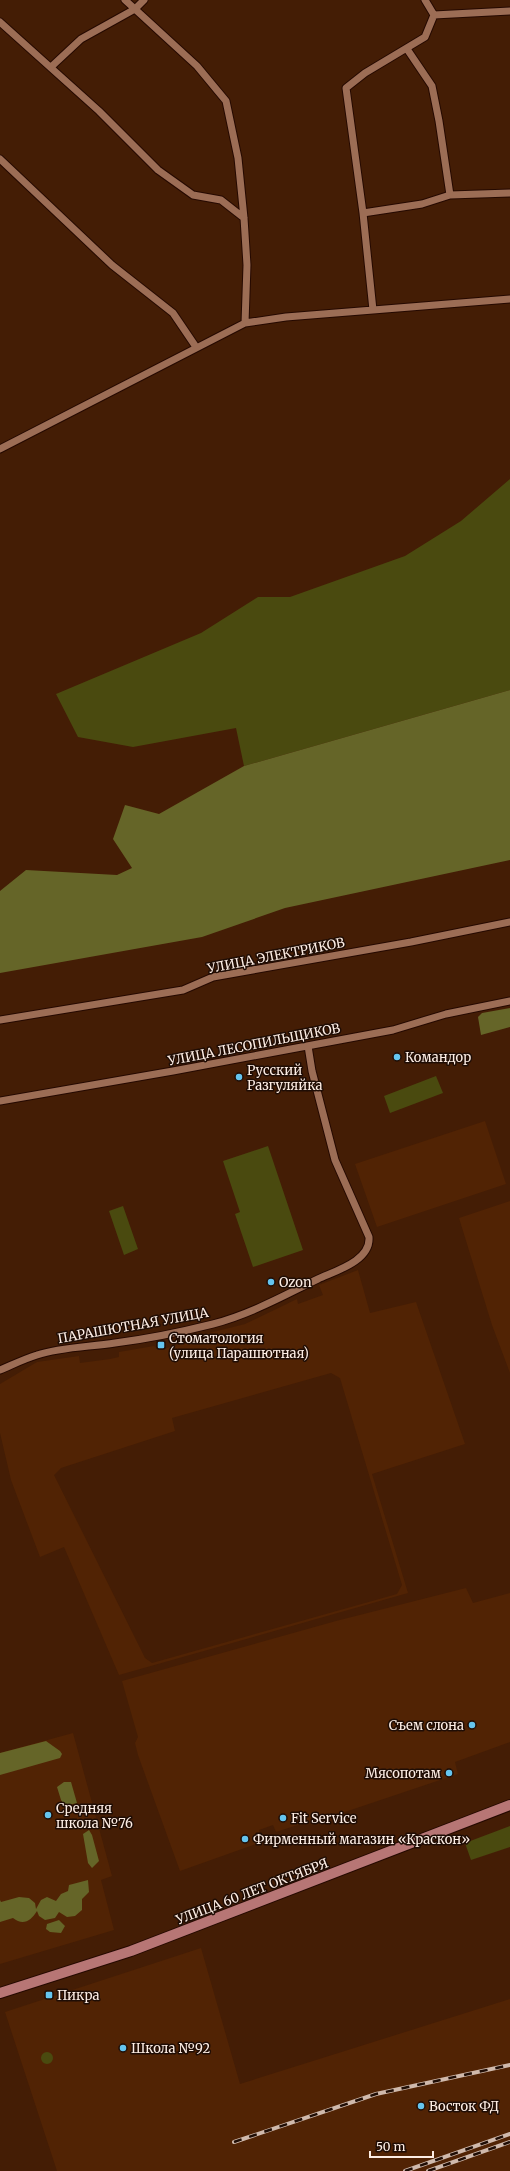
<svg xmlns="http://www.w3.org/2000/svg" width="510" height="2171" viewBox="0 0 510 2171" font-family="Merriweather,serif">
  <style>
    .built { fill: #512304; fill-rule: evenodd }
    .green { fill: #4a4a0f }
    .forest { fill: #656528 }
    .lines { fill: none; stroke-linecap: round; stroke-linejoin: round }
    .minor-casing { stroke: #250900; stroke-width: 9 }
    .secondary-casing { stroke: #250900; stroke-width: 12 }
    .minor { stroke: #9c6d55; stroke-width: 7 }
    .secondary { stroke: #b77675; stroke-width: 10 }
    .rail-casing { stroke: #cfb9ac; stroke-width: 4 }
    .rail { stroke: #1f0d05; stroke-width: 2.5; stroke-dasharray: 8; stroke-linecap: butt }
    .poi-dot { fill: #65c5ef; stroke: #1f0d05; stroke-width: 1.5 }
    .labels { text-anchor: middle; stroke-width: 3; stroke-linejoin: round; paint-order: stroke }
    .street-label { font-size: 13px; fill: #fdede4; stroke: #1f0d05 }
    .poi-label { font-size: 13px; fill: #fdede4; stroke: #1f0d05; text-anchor: start }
  </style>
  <rect width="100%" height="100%" fill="#441d05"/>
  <path class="built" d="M485,1121L506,1184L377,1227L355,1164Z
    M510,1201V1373L492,1325L459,1218Z
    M358,1270L370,1313L416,1302L465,1444L372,1474L408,1593L119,1675L64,1547L40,1557L11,1480L0,1433V1384L37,1362L79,1356L80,1363L110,1359L119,1357V1352L154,1346L159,1350L186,1343L185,1339L245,1324L297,1299L298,1304L323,1295L319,1285ZM331,1373L340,1378L402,1585L397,1594L152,1663L145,1658L54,1475L61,1468L175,1431L172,1418Z
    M466,1588L473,1603L510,1593V1742L455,1762L458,1774L327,1818L322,1817L276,1832L273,1825L259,1830L262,1842L180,1871L138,1755L135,1743L138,1737L122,1681L336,1621Z
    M73,1733L112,1876L101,1880L114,1930L0,1964V1753Z
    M201,1948L240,2084L510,1999V2171H57L5,2012Z"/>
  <path class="green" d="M510,479V690L244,766L236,728L133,747L78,737L56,694L201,633L258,597H290L405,556L461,521Z
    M436,1076L443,1093L390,1113L384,1096Z
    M268,1146L303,1250L253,1267L235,1214L240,1212L223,1161Z
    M123,1206L138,1249L124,1255L109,1211Z
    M510,1826V1847L471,1860L465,1843Z
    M41 2058a6 6 0 1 1 12 0a6 6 0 1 1-12 0Z"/>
  <path class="forest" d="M510,690V860L285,908L202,937L0,973V891L26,870L117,875L132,868L113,839L125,805L159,814L244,766Z
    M510,1008V1027L481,1035L478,1017L482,1013Z
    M46,1741L60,1751L62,1754L60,1758L0,1775V1753Z
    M64,1782H71L77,1803L65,1806L61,1800L57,1787Z
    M89,1830L92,1835L99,1861L92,1868L88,1863L83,1834Z
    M88,1880L89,1892L82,1899V1910L75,1916L67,1917L59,1912L55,1918L45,1920L39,1916L37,1911C31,1921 23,1926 13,1918L0,1922V1900L1,1902L19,1897L29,1898L35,1903L36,1909L41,1900L47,1897L56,1901L61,1894L68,1891L69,1885Z
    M59,1920L65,1926L61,1933L50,1932L46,1929L47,1924Z"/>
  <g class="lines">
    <g class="minor-casing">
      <path id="minor" d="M125,0L197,66L226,101L238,158L244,218L247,265L245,323
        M425,0L434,15
        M0,22L99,111L158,170L193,195L221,200L244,218
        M407,49L432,86L439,121L450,195
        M51,67L81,39L135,9L144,0
        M0,159L112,265L173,313L196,347
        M363,213L422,204L450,195L510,193
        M373,310L363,213L346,88L365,73L425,37L434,15L510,11
        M0,449L245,323L286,317L510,299
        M0,1020L183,990L213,977L411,942L510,922
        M0,1101L173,1071L393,1030L446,1014L510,1001
        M0,1370C12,1365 24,1359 37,1355C61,1347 89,1347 115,1343C147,1339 181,1332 213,1324C251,1314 283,1296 318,1279C335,1271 371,1261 369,1237L335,1160L312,1071L308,1046"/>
    </g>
    <g class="secondary-casing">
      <path id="secondary" d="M0,1993L131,1951L510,1805"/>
    </g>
    <use href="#minor" class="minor"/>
    <use href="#secondary" class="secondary"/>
    <g class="rail-casing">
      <path id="rail" d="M234,2142L376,2094L510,2065
        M405,2171L510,2134
        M428,2171L510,2142"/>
    </g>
    <use href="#rail" class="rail"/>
  </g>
  <g class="poi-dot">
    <circle cx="397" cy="1057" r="4"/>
    <circle cx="239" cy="1077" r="4"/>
    <circle cx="271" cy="1282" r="4"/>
    <rect x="157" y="1341" width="8" height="8" rx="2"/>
    <circle cx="472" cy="1725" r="4"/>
    <circle cx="449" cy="1773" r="4"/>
    <circle cx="48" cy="1815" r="4"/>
    <circle cx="283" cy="1818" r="4"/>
    <circle cx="245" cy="1839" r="4"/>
    <rect x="45" y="1991" width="8" height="8" rx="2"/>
    <circle cx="123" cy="2048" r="4"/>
    <circle cx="421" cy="2106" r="4"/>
  </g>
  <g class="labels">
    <g class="street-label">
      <text transform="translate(276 955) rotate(-11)" y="5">УЛИЦА ЭЛЕКТРИКОВ</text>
      <text transform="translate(254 1044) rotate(-11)" y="5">УЛИЦА ЛЕСОПИЛЬЩИКОВ</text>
      <text transform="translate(133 1325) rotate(-10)" y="5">ПАРАШЮТНАЯ УЛИЦА</text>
      <text transform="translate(252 1891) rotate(-21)" y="5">УЛИЦА 60 ЛЕТ ОКТЯБРЯ</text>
    </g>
    <g class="poi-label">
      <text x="405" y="1062">Командор</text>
      <text x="247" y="1075">Русский<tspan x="247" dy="15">Разгуляйка</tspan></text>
      <text x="279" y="1287">Ozon</text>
      <text x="169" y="1343">Стоматология<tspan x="169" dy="15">(улица Парашютная)</tspan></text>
      <text x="464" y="1730" text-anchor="end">Съем слона</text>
      <text x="441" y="1778" text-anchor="end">Мясопотам</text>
      <text x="56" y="1813">Средняя<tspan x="56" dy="15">школа №76</tspan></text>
      <text x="291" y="1823">Fit Service</text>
      <text x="253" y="1844">Фирменный магазин «Краскон»</text>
      <text x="57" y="2000">Пикра</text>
      <text x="131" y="2053">Школа №92</text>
      <text x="429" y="2111">Восток ФД</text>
    </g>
  </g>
  <path d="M370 2151v6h63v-6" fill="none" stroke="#fdede4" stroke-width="2"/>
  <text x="376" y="2151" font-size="12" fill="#fdede4" stroke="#1f0d05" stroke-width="3" paint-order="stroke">50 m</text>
</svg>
